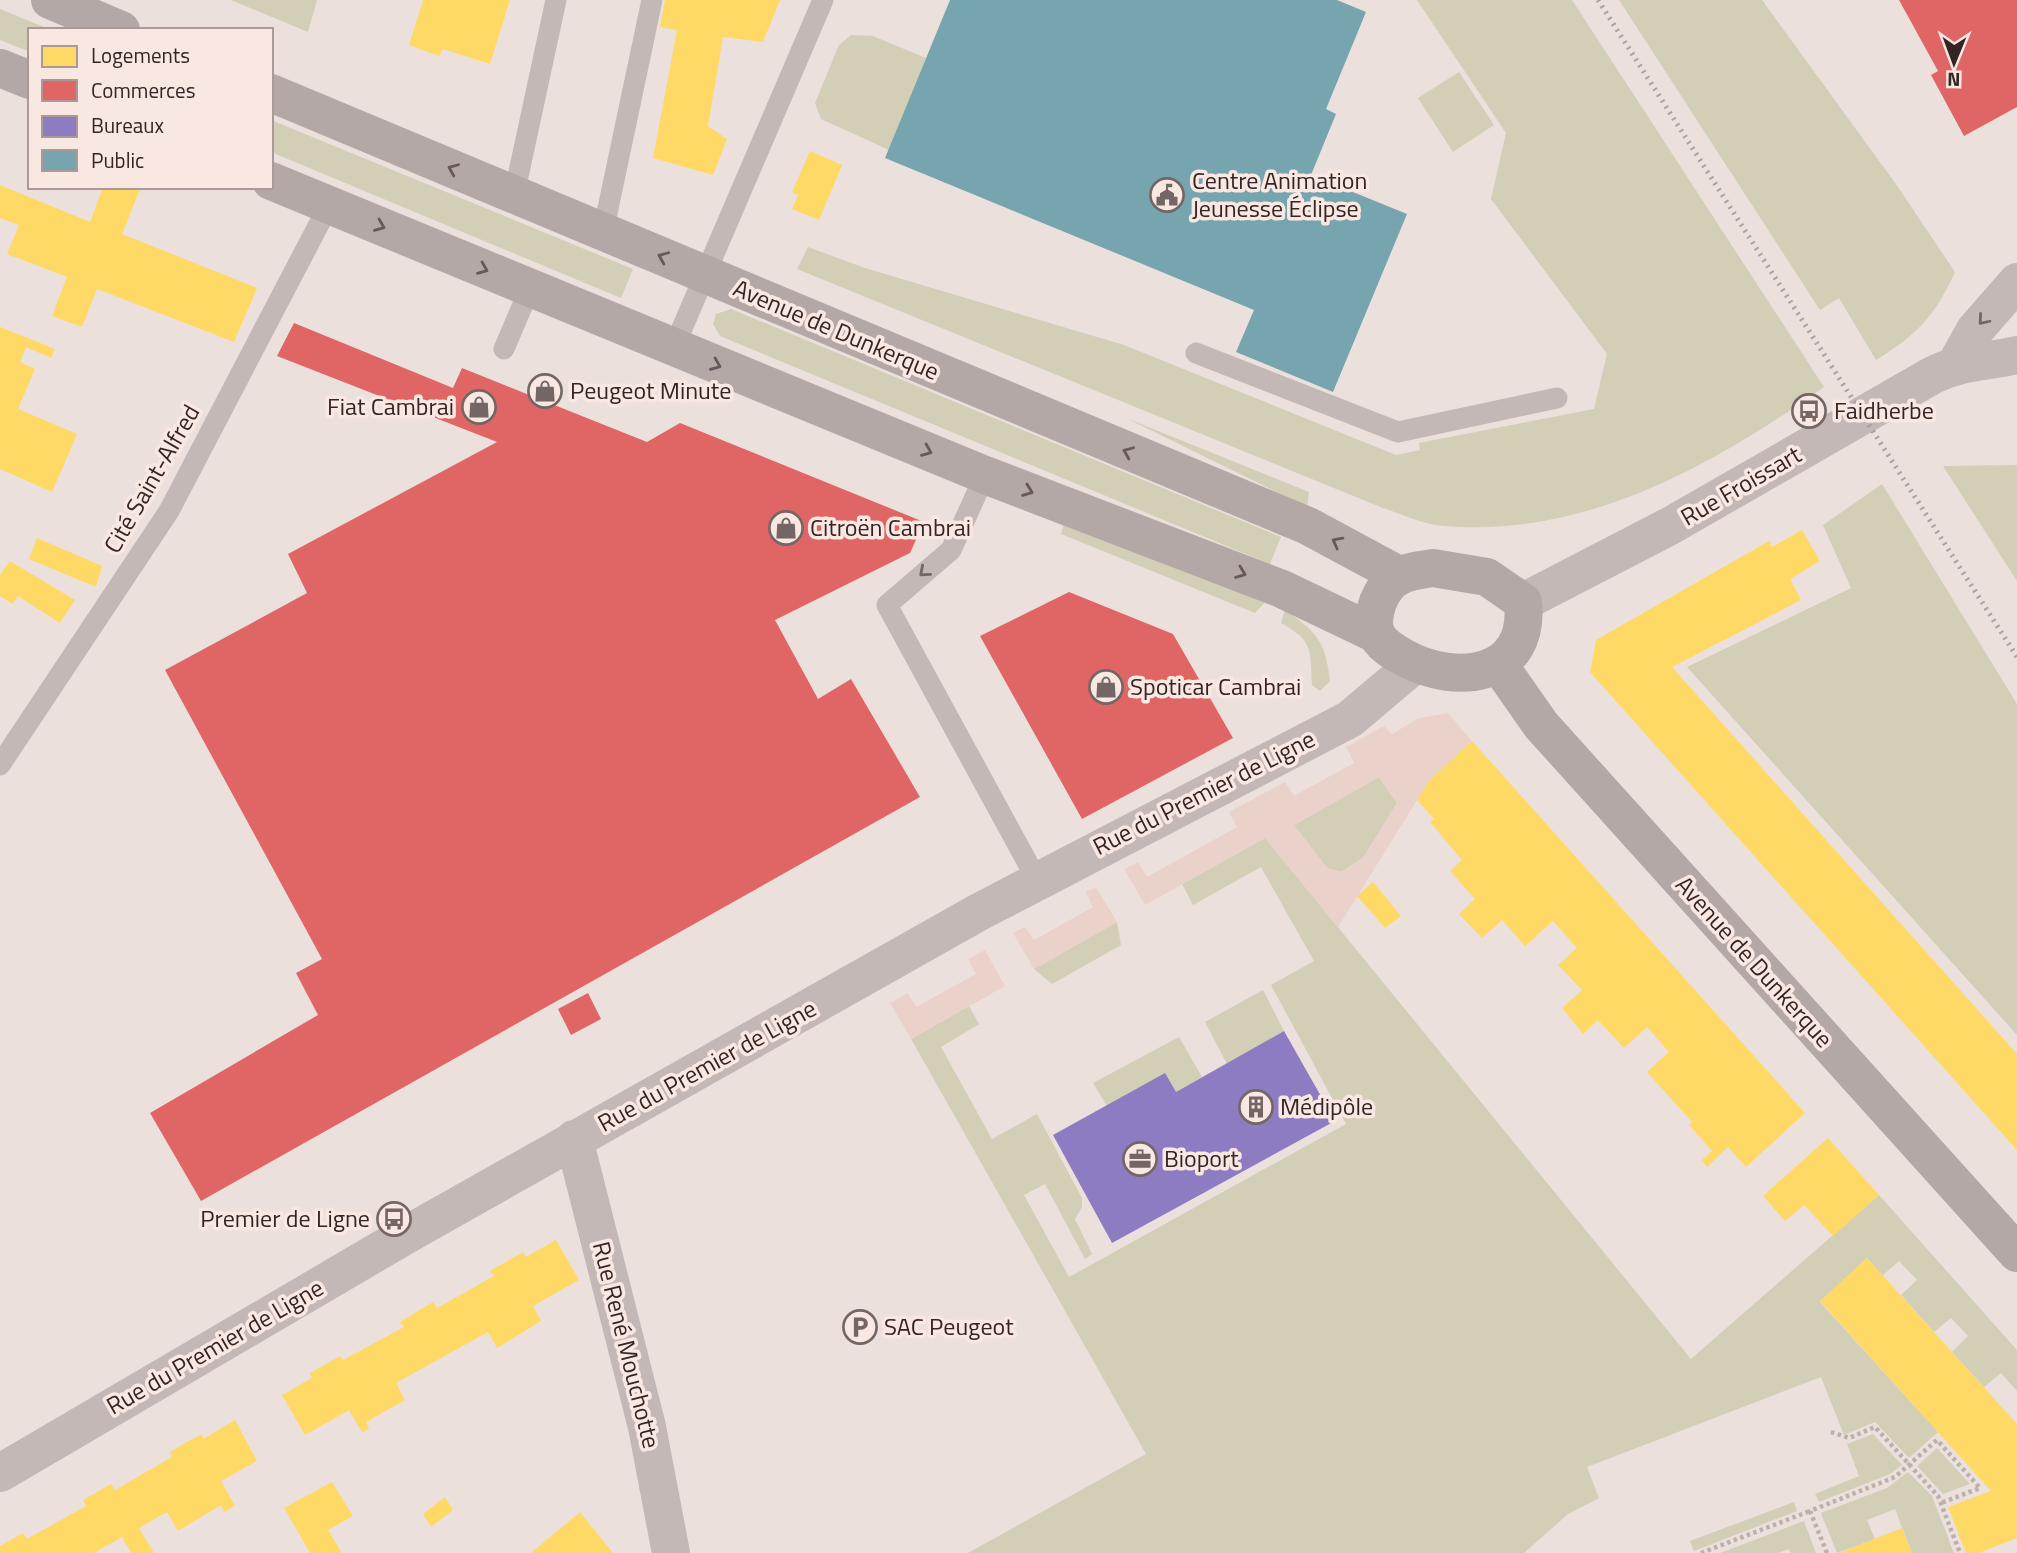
<svg xmlns="http://www.w3.org/2000/svg" width="2017" height="1553" viewBox="0 0 2017 1553" font-family="'Titillium Web',sans-serif">
  <style>
    .green { fill: #d3ceb6 }
    .plaza { fill: #ead2ca; fill-rule: evenodd }
    .homes { fill: #ffd966 }
    .shops { fill: #e06666 }
    .offices { fill: #8e7cc3 }
    .public { fill: #76a5af }
    .lines { fill: none; stroke-linecap: round; stroke-linejoin: round }
    .path { stroke: #bcb0ae; stroke-width: 4.5; stroke-dasharray: 3.5 3.5; stroke-linecap: butt }
    .lane { stroke: #c3b8b6; stroke-width: 21 }
    .street { stroke: #c3b8b6; stroke-width: 38 }
    .secondary { stroke: #b4a8a6; stroke-width: 38 }
    .rail { stroke: #aba2a0; stroke-width: 5; stroke-dasharray: 2 5; stroke-linecap: butt }
    .oneway { stroke: #675959 }
    .oneway2 { stroke: #746766 }
    .labels { text-anchor: middle; stroke-width: 7; stroke-linejoin: round; paint-order: stroke }
    .poi-label { font-size: 24px; fill: #342525; stroke: #f9e7e2; text-anchor: start }
    .street-label { font-size: 24px; fill: #342525; stroke: #f9e7e2 }
  </style>
  <rect width="100%" height="100%" fill="#ebe0dc"/>
  <path class="green" d="M231,0H317L308,32Z
    M1417,0H1572L1824,387C1713,465 1585,538 1444,526C1424,525 1402,514 1383,508L797,269L808,247L865,268L1124,345L1396,455L1420,450L1419,443L1594,409L1607,354L1491,199L1506,133Z
    M1619,0H1762L1898,187L1955,272C1935,316 1917,335 1876,360L1839,298L1820,310Z
    M0,9L51,30H30V52L0,40Z
    M851,35L873,36L926,58L889,150L821,119L815,103L839,45Z
    M1459,72L1494,125L1453,152L1418,98Z
    M271,120L633,269L621,298L271,152Z
    M731,309L1281,537L1270,564L720,336L713,324L716,314Z
    M1126,418L1309,492L1307,507Z
    M2017,465V581L1943,466Z
    M1882,484L2017,704V1035L1687,667L1851,588L1823,525Z
    M1064,524L1268,599L1255,613L1061,534Z
    M1285,609C1317,634 1325,639 1330,681L1320,691L1312,685C1310,650 1314,641 1281,623Z
    M1379,777L1397,803L1363,858L1341,872L1327,868L1294,825Z
    M1265,838L1691,1359L1879,1195L2017,1350V1391L2001,1373L1984,1387L1952,1352L1968,1336L1951,1318L1934,1332L1901,1295L1917,1280L1899,1261L1882,1276L1867,1258L1820,1302L1938,1432L1909,1458L1875,1422L1844,1435L1821,1377L1587,1467L1599,1498L1568,1514L1524,1553H968L1146,1454L911,1039L969,1006L979,1024L941,1047L992,1139L1037,1114L1082,1198V1207L1075,1219L1092,1254L1085,1259L1045,1184L1024,1195L1069,1277L1346,1124L1271,985L1314,961L1261,867L1193,905L1182,884Z
    M1117,922L1121,945L1052,984L1034,969Z
    M1263,990L1284,1031L1227,1064L1205,1022Z
    M1179,1037L1202,1077L1176,1092L1107,1106L1093,1083Z
    M1873,1434L1902,1465L1890,1474L1819,1502L1815,1494L1859,1476L1847,1444Z
    M1937,1448L1970,1484L1943,1494L1917,1466Z
    M1908,1472L1932,1496L1954,1553H1912L1895,1509L1867,1520L1875,1539L1837,1553L1821,1513L1887,1488Z
    M1794,1502L1797,1511L1694,1551L1690,1541Z
    M1804,1521L1816,1553H1791L1789,1549L1778,1553H1720Z"/>
  <path class="plaza" d="M1448,713L1472,741L1429,781L1338,927L1265,838L1145,905L1124,869L1138,862L1147,877L1237,827L1229,812L1240,806L1285,782L1294,796L1354,763L1346,747L1384,726L1392,734L1419,718ZM1379,777L1397,803L1363,858L1341,872L1327,868L1294,825Z
    M1096,887L1117,922L1034,969L1013,933L1025,927L1034,940L1093,907L1086,892Z
    M985,950L1005,986L911,1039L890,1003L908,993L916,1007L976,974L968,959Z"/>
  <path class="homes" d="M423,0H510L490,64L443,49L439,56L409,45Z
    M665,0H780L763,42L723,37L708,126L727,139L713,175L653,158L677,30L660,27Z
    M810,151L842,165L819,220L792,209L798,195L792,192Z
    M0,185L90,222L103,187H141L122,234L257,288L234,342L97,289L82,327L52,316L67,277L7,254L19,225L0,218Z
    M0,327L55,349L51,358L26,347L20,362L35,369L18,409L77,434L52,492L0,469Z
    M1802,530L1820,561L1790,579L1801,600L1672,667L2017,1054V1150L1590,672L1596,640L1769,541L1772,547Z
    M37,538L102,566L96,587L29,559Z
    M10,561L75,600L60,623L18,596L13,604L0,596V575Z
    M1472,741L1805,1113L1746,1167L1728,1147L1707,1167L1702,1160L1712,1151L1689,1125L1692,1122L1647,1072L1669,1052L1647,1027L1624,1048L1598,1020L1583,1034L1562,1008L1582,990L1558,965L1577,948L1553,921L1525,946L1502,920L1482,938L1459,914L1475,899L1450,871L1462,860L1430,822L1434,819L1417,800L1429,781Z
    M1373,882L1401,916L1385,928L1357,896Z
    M1828,1138L1879,1195L1833,1236L1804,1205L1785,1221L1763,1196Z
    M556,1240L579,1280L533,1306L541,1321L497,1348L488,1332L396,1383L405,1400L366,1422L369,1429L362,1432L349,1410L305,1435L282,1395L312,1378L310,1373L340,1356L343,1360L404,1327L400,1322L433,1302L437,1308L494,1276L490,1271L523,1252L526,1257Z
    M1867,1258L2017,1424V1538L1979,1553H1966L1948,1507L1991,1491L1820,1301Z
    M235,1420L257,1461L221,1481L235,1506L224,1512L221,1505L178,1531L167,1512L139,1528L154,1553H131L122,1537L94,1553H0V1546L23,1533L27,1539L86,1506L83,1500L111,1484L115,1490L172,1457L170,1452L185,1443L202,1434L203,1439Z
    M332,1482L353,1516L328,1530L342,1553H310L284,1508Z
    M445,1497L453,1510L431,1527L423,1514Z
    M580,1512L613,1553H531Z
    M1902,1528L1912,1553H1839Z"/>
  <path class="shops" d="M1899,0H2017V107L1964,136L1931,75L1938,71Z
    M294,323L453,388L462,368L647,442L680,423L924,522L910,553L775,620L818,699L851,679L920,797L201,1201L150,1113L318,1015L296,973L322,959L165,670L307,593L288,554L497,442L277,356Z
    M1069,592L1173,634L1233,738L1082,819L980,636Z
    M588,993L601,1019L571,1035L558,1009Z"/>
  <path class="offices" d="M1284,1031L1335,1121L1112,1243L1053,1135L1165,1073L1176,1092Z"/>
  <path class="public" d="M950,0H1337L1366,12L1326,109L1336,114L1311,175L1407,214L1333,392L1236,352L1254,310L885,158Z"/>
  <g class="lines">
    <path class="path" d="M1831,1432L1849,1438L1875,1427L1938,1496L1960,1553
      M1701,1553L1810,1511
      M1827,1553L1810,1511L1895,1477L1937,1440L1980,1488L1941,1503"/>
    <path class="lane" d="M514,195L556,0
      M603,232L652,0
      M674,347L823,0
      M504,349L530,288
      M1196,353L1398,432L1557,398
      M985,475L951,550L887,605L1037,880
      M0,765L169,511L329,205"/>
    <path class="street" d="M1956,364L1975,330L2017,282
      M1523,602L1670,526L1933,375C1961,361 1987,362 2017,355
      M574,1139L647,1427L671,1553
      M0,1473L413,1231L979,912L1350,719L1415,664"/>
    <path class="secondary" d="M50,0L121,30
      M0,68L30,80
      M271,93L1308,526L1397,574
      M271,181L985,475L1282,589L1376,634
      M1433,568L1487,577L1523,602C1531,677 1457,687 1403,657C1394,652 1380,644 1376,633C1372,623 1375,611 1378,602C1389,574 1406,572 1433,568Z
      M1499,665L1541,725L2017,1253"/>
    <path class="rail" d="M1598,0L2017,657"/>
  </g>
  <defs><path id="oneway-chevron" d="M-2-3.5L2.5 0L-2 3.5" fill="none" stroke-width="1.6" stroke-linecap="round" stroke-linejoin="round" transform="scale(1.75)"/></defs>
  <g class="oneway">
    <use href="#oneway-chevron" transform="translate(453 169) rotate(-157)"/>
    <use href="#oneway-chevron" transform="translate(380 226) rotate(22)"/>
    <use href="#oneway-chevron" transform="translate(663 257) rotate(-157)"/>
    <use href="#oneway-chevron" transform="translate(483 269) rotate(22)"/>
    <use href="#oneway-chevron" transform="translate(716 365) rotate(22)"/>
    <use href="#oneway-chevron" transform="translate(927 451) rotate(22)"/>
    <use href="#oneway-chevron" transform="translate(1128 452) rotate(-157)"/>
    <use href="#oneway-chevron" transform="translate(1028 491) rotate(21)"/>
    <use href="#oneway-chevron" transform="translate(1337 542) rotate(-152)"/>
    <use href="#oneway-chevron" transform="translate(1241 573) rotate(21)"/>
  </g>
  <g class="oneway2">
    <use href="#oneway-chevron" transform="translate(1983 320) rotate(130)"/>
    <use href="#oneway-chevron" transform="translate(924 572) rotate(139)"/>
  </g>
  <defs>
    <g id="civic-ring" transform="scale(1.75)"><circle r="9.5" fill="#f9e7e2" stroke="#746665" stroke-width="1.5"/><path d="M-.6-6.5H3V-4.5H.6V-3L4-1V1h2V6H-6V1h2V-1L-.6-3ZM-1.2 2.5V6h2.4V2.5Z" fill="#746665"/></g>
    <g id="shop-ring" transform="scale(1.75)"><circle r="9.5" fill="#f9e7e2" stroke="#746665" stroke-width="1.5"/><path d="M-5-2.5h2.3a2.7 3.5 0 0 1 5.4 0H5L5.5 6h-11ZM-1.5-2.5h3a1.5 2.3 0 0 0-3 0Z" fill="#746665"/></g>
    <g id="bus-ring" transform="scale(1.75)"><circle r="9.5" fill="#f9e7e2" stroke="#746665" stroke-width="1.5"/><path d="M-5-6H5V4H4V6H2V4H-2V6H-4V4H-5ZM-3.5-4V0h7V-4ZM-3.5 1.2v1.5H-2V1.2ZM2 1.2v1.5H3.5V1.2Z" fill="#746665"/></g>
    <g id="building-ring" transform="scale(1.75)"><circle r="9.5" fill="#f9e7e2" stroke="#746665" stroke-width="1.5"/><path d="M-4-6H4V6H1V3H-1V6H-4ZM-2.5-4.3h1.7v1.8h-1.7ZM.8-4.3h1.7v1.8H.8ZM-2.5-1h1.7V.8h-1.7ZM.8-1h1.7V.8H.8Z" fill="#746665"/></g>
    <g id="office-ring" transform="scale(1.75)"><circle r="9.5" fill="#f9e7e2" stroke="#746665" stroke-width="1.5"/><path d="M-6-3h4V-5.5h4V-3h4V5H-6ZM-1-4.5V-3h2v-1.5ZM-6 0V1H6V0Z" fill="#746665"/></g>
    <g id="parking-ring" transform="scale(1.75)"><circle r="9.5" fill="#f9e7e2" stroke="#746665" stroke-width="1.5"/><path d="M-3.5-5.5H1a3.5 3.5 0 0 1 0 7H-1V5.5H-3.5ZM-1-3.4V-.6H.8a1.4 1.4 0 0 0 0-2.8Z" fill="#746665"/></g>
  </defs>
  <g fill-rule="evenodd">
    <use href="#civic-ring" x="1167" y="195"/>
    <use href="#shop-ring" x="545" y="391"/>
    <use href="#shop-ring" x="479" y="407"/>
    <use href="#bus-ring" x="1809" y="411"/>
    <use href="#shop-ring" x="786" y="528"/>
    <use href="#shop-ring" x="1106" y="687"/>
    <use href="#building-ring" x="1256" y="1107"/>
    <use href="#office-ring" x="1140" y="1159"/>
    <use href="#bus-ring" x="394" y="1219"/>
    <use href="#parking-ring" x="860" y="1327"/>
  </g>
  <g class="labels">
    <g class="poi-label">
      <text x="1192" y="189">Centre Animation<tspan x="1192" dy="28">Jeunesse Éclipse</tspan></text>
      <text x="570" y="399">Peugeot Minute</text>
      <text x="454" y="415" text-anchor="end">Fiat Cambrai</text>
      <text x="1834" y="419">Faidherbe</text>
      <text x="810" y="536">Citroën Cambrai</text>
      <text x="1130" y="695">Spoticar Cambrai</text>
      <text x="1280" y="1115">Médipôle</text>
      <text x="1164" y="1167">Bioport</text>
      <text x="370" y="1227" text-anchor="end">Premier de Ligne</text>
      <text x="884" y="1335">SAC Peugeot</text>
    </g>
    <g class="street-label">
      <text transform="translate(836 330) rotate(23)" y="8">Avenue de Dunkerque</text>
      <text transform="translate(152 479) rotate(-60)" y="8">Cité Saint-Alfred</text>
      <text transform="translate(1741 486) rotate(-30)" y="8">Rue Froissart</text>
      <text transform="translate(1204 793) rotate(-27)" y="8">Rue du Premier de Ligne</text>
      <text transform="translate(1754 962) rotate(48)" y="8">Avenue de Dunkerque</text>
      <text transform="translate(707 1066) rotate(-29)" y="8">Rue du Premier de Ligne</text>
      <text transform="translate(626 1345) rotate(76)" y="8">Rue René Mouchotte</text>
      <text transform="translate(215 1347) rotate(-30)" y="8">Rue du Premier de Ligne</text>
    </g>
  </g>
  <rect x="28" y="28" width="245" height="161" fill="#f9e7e2" stroke="#aa9996" stroke-width="2"/>
  <rect x="42" y="46" width="35" height="21" fill="#ffd966" stroke="#aa9996" stroke-width="2"/>
  <text x="91" y="63" font-size="21" fill="#342525">Logements</text>
  <rect x="42" y="80" width="35" height="21" fill="#e06666" stroke="#aa9996" stroke-width="2"/>
  <text x="91" y="98" font-size="21" fill="#342525">Commerces</text>
  <rect x="42" y="116" width="35" height="21" fill="#8e7cc3" stroke="#aa9996" stroke-width="2"/>
  <text x="91" y="133" font-size="21" fill="#342525">Bureaux</text>
  <rect x="42" y="150" width="35" height="21" fill="#76a5af" stroke="#aa9996" stroke-width="2"/>
  <text x="91" y="168" font-size="21" fill="#342525">Public</text>
  <g transform="translate(1954 63) rotate(181)" stroke="#f9e7e2" stroke-width="5" paint-order="stroke">
  <path d="M0-5L12 26L0 18L-12 26Z" fill="#342525"/>
  <text y="-10" font-size="19" font-weight="bold" text-anchor="middle" fill="#342525">N</text>
  </g>
</svg>
